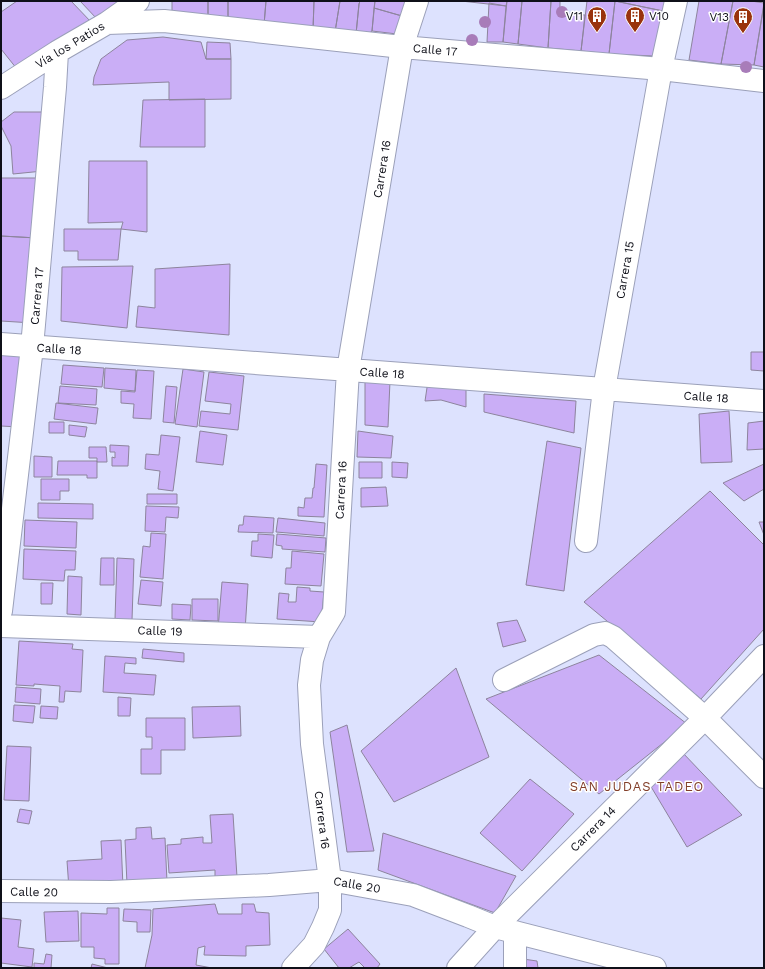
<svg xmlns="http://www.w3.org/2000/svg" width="765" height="969" viewBox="0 0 765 969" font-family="'Work Sans',sans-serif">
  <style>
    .building { fill: #caaef6; stroke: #8d849d }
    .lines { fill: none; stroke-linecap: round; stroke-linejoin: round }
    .minor-casing { stroke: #9ba0b9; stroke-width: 24 }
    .minor { stroke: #fff; stroke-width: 22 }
    .tree { fill: #a87cb9 }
    .labels { text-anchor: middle; stroke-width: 3; stroke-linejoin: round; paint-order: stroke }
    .poi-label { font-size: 12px; fill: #0f1019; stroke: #fff; text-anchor: end }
    .street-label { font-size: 12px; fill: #0f1019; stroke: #fff }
    .neighbourhood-label { font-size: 13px; letter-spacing: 1px; fill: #823e28; stroke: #fff }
  </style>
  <rect width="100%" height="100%" fill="#dde2fe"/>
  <path class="building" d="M17,1H71L92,23L17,69L1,49V12Z
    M80,1H122L97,19Z
    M172,1H208V20L172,11Z
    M208,1H228V21L208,20Z
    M228,1H266L264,25L228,21Z
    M266,1H314L313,30L264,25Z
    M314,1H340L335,32L313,30Z
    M340,1H360L359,4L356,34L335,32Z
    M360,1H375L372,31L367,35L356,34L359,4Z
    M375,1H407L402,16L374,8Z
    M461,1H507L506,6Z
    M507,1H522L518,44L503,42Z
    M522,1H551L548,48L518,44Z
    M551,1H560V14L585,15L581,51L548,48Z
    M587,1H615L609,54L581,51Z
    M615,1H666L663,11Z
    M615,1L663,11L654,56L609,54Z
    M699,1H733L721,64L689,60Z
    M733,1H751L764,3L754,65L721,64Z
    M489,3L506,6L503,42H487Z
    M764,5V67L754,65Z
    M374,8L402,16L397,34L372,31Z
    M163,37L201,42L206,59H231V99L169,100V82L93,85L94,77L101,59L127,40Z
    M207,42L230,43L231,59H206Z
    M205,99V147H140L143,100Z
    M14,112H43V171L13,174L11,146L1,126V122Z
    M89,161H147V232L121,229L123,222L88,223Z
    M1,178H42L37,238L1,236Z
    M64,229H121L118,260H78V251H64Z
    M1,236L37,238L33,323L1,321Z
    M230,264L229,335L136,327L138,306L155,308V269Z
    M133,266L127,328L61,321L62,267Z
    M1,350L24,352L19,427L1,426Z
    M751,352H764V371L751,370Z
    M63,365L104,368L102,387L61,384Z
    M105,368L136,370L135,391L104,388Z
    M183,369L204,372L197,427L175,424Z
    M137,370L154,371L151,419L133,418L134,404L121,403V391L135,392Z
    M209,372L244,376L238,430L199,426L201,411L230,414L231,404L205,401Z
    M365,378L390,381L388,427L365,425Z
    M428,381L466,386V407L441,400L425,401Z
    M60,386L97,389L96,405L58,403Z
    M166,386L177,387L174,423L163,422Z
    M484,394L576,401L574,433L484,412Z
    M56,403L98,408L96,424L54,419Z
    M729,411L732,462L701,463L699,414Z
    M764,421V449L747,450L748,423Z
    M49,422H64V433H49Z
    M69,425L87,427L85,437L69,435Z
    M200,431L227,435L223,465L196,462Z
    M358,431L393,436L391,458L357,457Z
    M161,435L180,437L173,491L158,489L160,471L145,469L146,454L159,455Z
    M547,441L581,448L564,591L526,585Z
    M110,445L129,446L128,466H112V457L115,458V452H110Z
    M89,447H106L107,462H97V458H89Z
    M34,456L52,457V477H34Z
    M58,461H97V478H87V475H57Z
    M359,462H382V478H359Z
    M392,462L408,463L407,478L392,477Z
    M316,464L327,465L324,517L298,516V507L304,508L305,498H312L313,488H314Z
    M764,464V489L744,501L723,483Z
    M41,479H69V491H60V500H41Z
    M386,487L388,506L361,507V488Z
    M710,491L764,545V629L701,699L584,602Z
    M147,494H177V504H147Z
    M38,503L93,504V519L38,518Z
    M146,506L179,507L178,518L166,517L165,532L145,531Z
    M244,516L274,518L273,533L238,532L239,525H243Z
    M278,518L325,523L324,536L276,532Z
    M25,520L77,522L76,548L24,546Z
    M759,522H764V535Z
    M151,533L166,534L163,579L140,577L143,546L150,547Z
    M258,534L274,535L272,558L251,556L252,541H258Z
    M277,534L326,538L325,552L282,549V546L276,545Z
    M24,549L76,551L75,570H65L64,581L23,579Z
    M292,551L324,554L321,586L285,584L286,568H291Z
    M101,558H114V585H100Z
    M117,558L134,559L132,620L115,619Z
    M68,576L82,577L81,615L67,614Z
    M141,580L163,582L161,606L138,604Z
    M222,582L248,584L245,631L218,629Z
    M41,583H53L52,604H41Z
    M297,587L310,588V591L324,592L321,622L277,619L279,593L289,594L288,602H296Z
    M192,599H218V621L192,620Z
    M172,604L191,605L190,620L172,619Z
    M517,620L526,641L503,647L497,623Z
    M19,641L73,644L72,649L83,650L81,692L65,691L64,702H59L60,686L34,684V686L16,685Z
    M143,649L184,653V662L142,658Z
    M599,655L687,724L599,794L486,699Z
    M105,656L136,658V664L125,663L124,673L156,675L154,695L103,692Z
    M456,668L489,757L394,802L361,751Z
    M16,687L41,689L40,704L15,702Z
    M118,697L131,698L130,716H118Z
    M14,705L35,706L33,723L13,721Z
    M41,706L58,707L57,719L40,718Z
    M240,706L241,736L193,738L192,707Z
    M146,718H185V750H161V774H141V749H152V737H146Z
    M347,725L374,851L347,852L330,732Z
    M7,746L31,747L29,801L4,800Z
    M682,752L742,815L687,847L650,785Z
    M530,779L574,814L522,871L480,833Z
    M20,809L32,811L29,824L17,822Z
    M233,814L237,877L215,878V870L169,873L167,845L181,844V839L203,837V843H212L210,815Z
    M151,827L152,839L165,838L167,882L127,884L125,840L136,839V828Z
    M383,833L516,876L495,913L378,870Z
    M121,840L123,887L69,889L67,861L102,859L101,841Z
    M215,904L218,914H242V904H254L256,912L269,913L270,945L246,946V956L204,955L205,946L198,948L196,965L212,968H145L152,935L153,909Z
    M107,908H119V964H105V959L94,958V947H81V913L107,914Z
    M124,909L151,910L150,932H137V922L123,921Z
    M78,911L79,941L46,942L44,912Z
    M1,918L21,920L18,947L34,949L32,967L1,963Z
    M348,929L380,964L377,968H365L359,962L349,968H339L324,949Z
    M46,954L52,955L51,968H34V963L44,964Z
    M523,959L537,961L538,968H523Z
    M92,964L108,968H91Z"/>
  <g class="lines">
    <g class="minor-casing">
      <path id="minor" d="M107,23L164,21L402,47L661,69L764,81
        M1,88L57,52L107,23L138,1
        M1,344L764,401
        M586,541L604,389L661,69L676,1
        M1,611L32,347L55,87L57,52
        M1,626L319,637
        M504,680L594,635L605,633L613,637L705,718L764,777
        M1,891L111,892L269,885L330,880L413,895L468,916L495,927L655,968
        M293,968L314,945L323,927L330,910V880L312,744L309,685L312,660L319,637L334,612L348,370L402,47L417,1
        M458,968L495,927L705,718L764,656
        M515,968V932"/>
    </g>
    <use href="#minor" class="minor"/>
  </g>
  <g class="tree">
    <circle cx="562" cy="12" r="6"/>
    <circle cx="485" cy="22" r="6"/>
    <circle cx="472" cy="40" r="6"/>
    <circle cx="746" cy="67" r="6"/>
  </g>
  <defs>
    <g id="building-pin" transform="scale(1)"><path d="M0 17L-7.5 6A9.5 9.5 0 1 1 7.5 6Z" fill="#99330d" stroke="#fff"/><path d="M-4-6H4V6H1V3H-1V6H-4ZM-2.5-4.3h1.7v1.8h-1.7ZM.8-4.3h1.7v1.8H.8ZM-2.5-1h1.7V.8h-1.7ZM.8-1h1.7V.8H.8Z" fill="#fff"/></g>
  </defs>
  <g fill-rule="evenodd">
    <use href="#building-pin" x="597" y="16"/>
    <use href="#building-pin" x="635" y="16"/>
    <use href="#building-pin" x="743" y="17"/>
  </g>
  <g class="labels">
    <g class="poi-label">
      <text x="583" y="20">V11</text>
      <text x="649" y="20" text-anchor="start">V10</text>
      <text x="729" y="21">V13</text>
    </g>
    <g class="street-label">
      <text transform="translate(70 45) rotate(-31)" y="4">Vía los Patios</text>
      <text transform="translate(435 50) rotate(5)" y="4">Calle 17</text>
      <text transform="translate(382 169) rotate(-81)" y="4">Carrera 16</text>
      <text transform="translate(625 270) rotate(-80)" y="4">Carrera 15</text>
      <text transform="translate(37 296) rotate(-85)" y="4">Carrera 17</text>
      <text transform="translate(59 349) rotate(4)" y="4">Calle 18</text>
      <text transform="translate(382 373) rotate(4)" y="4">Calle 18</text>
      <text transform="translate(706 397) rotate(4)" y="4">Calle 18</text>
      <text transform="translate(341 490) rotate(-87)" y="4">Carrera 16</text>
      <text transform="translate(160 631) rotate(2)" y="4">Calle 19</text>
      <text transform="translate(322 820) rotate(83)" y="4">Carrera 16</text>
      <text transform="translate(593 829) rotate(-45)" y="4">Carrera 14</text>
      <text transform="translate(357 885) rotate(10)" y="4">Calle 20</text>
      <text transform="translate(34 892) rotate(1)" y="4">Calle 20</text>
    </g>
    <g class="neighbourhood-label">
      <text x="637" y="791">SAN JUDAS TADEO</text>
    </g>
  </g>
  <rect width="765" height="969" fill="none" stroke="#0f1019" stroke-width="4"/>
</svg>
